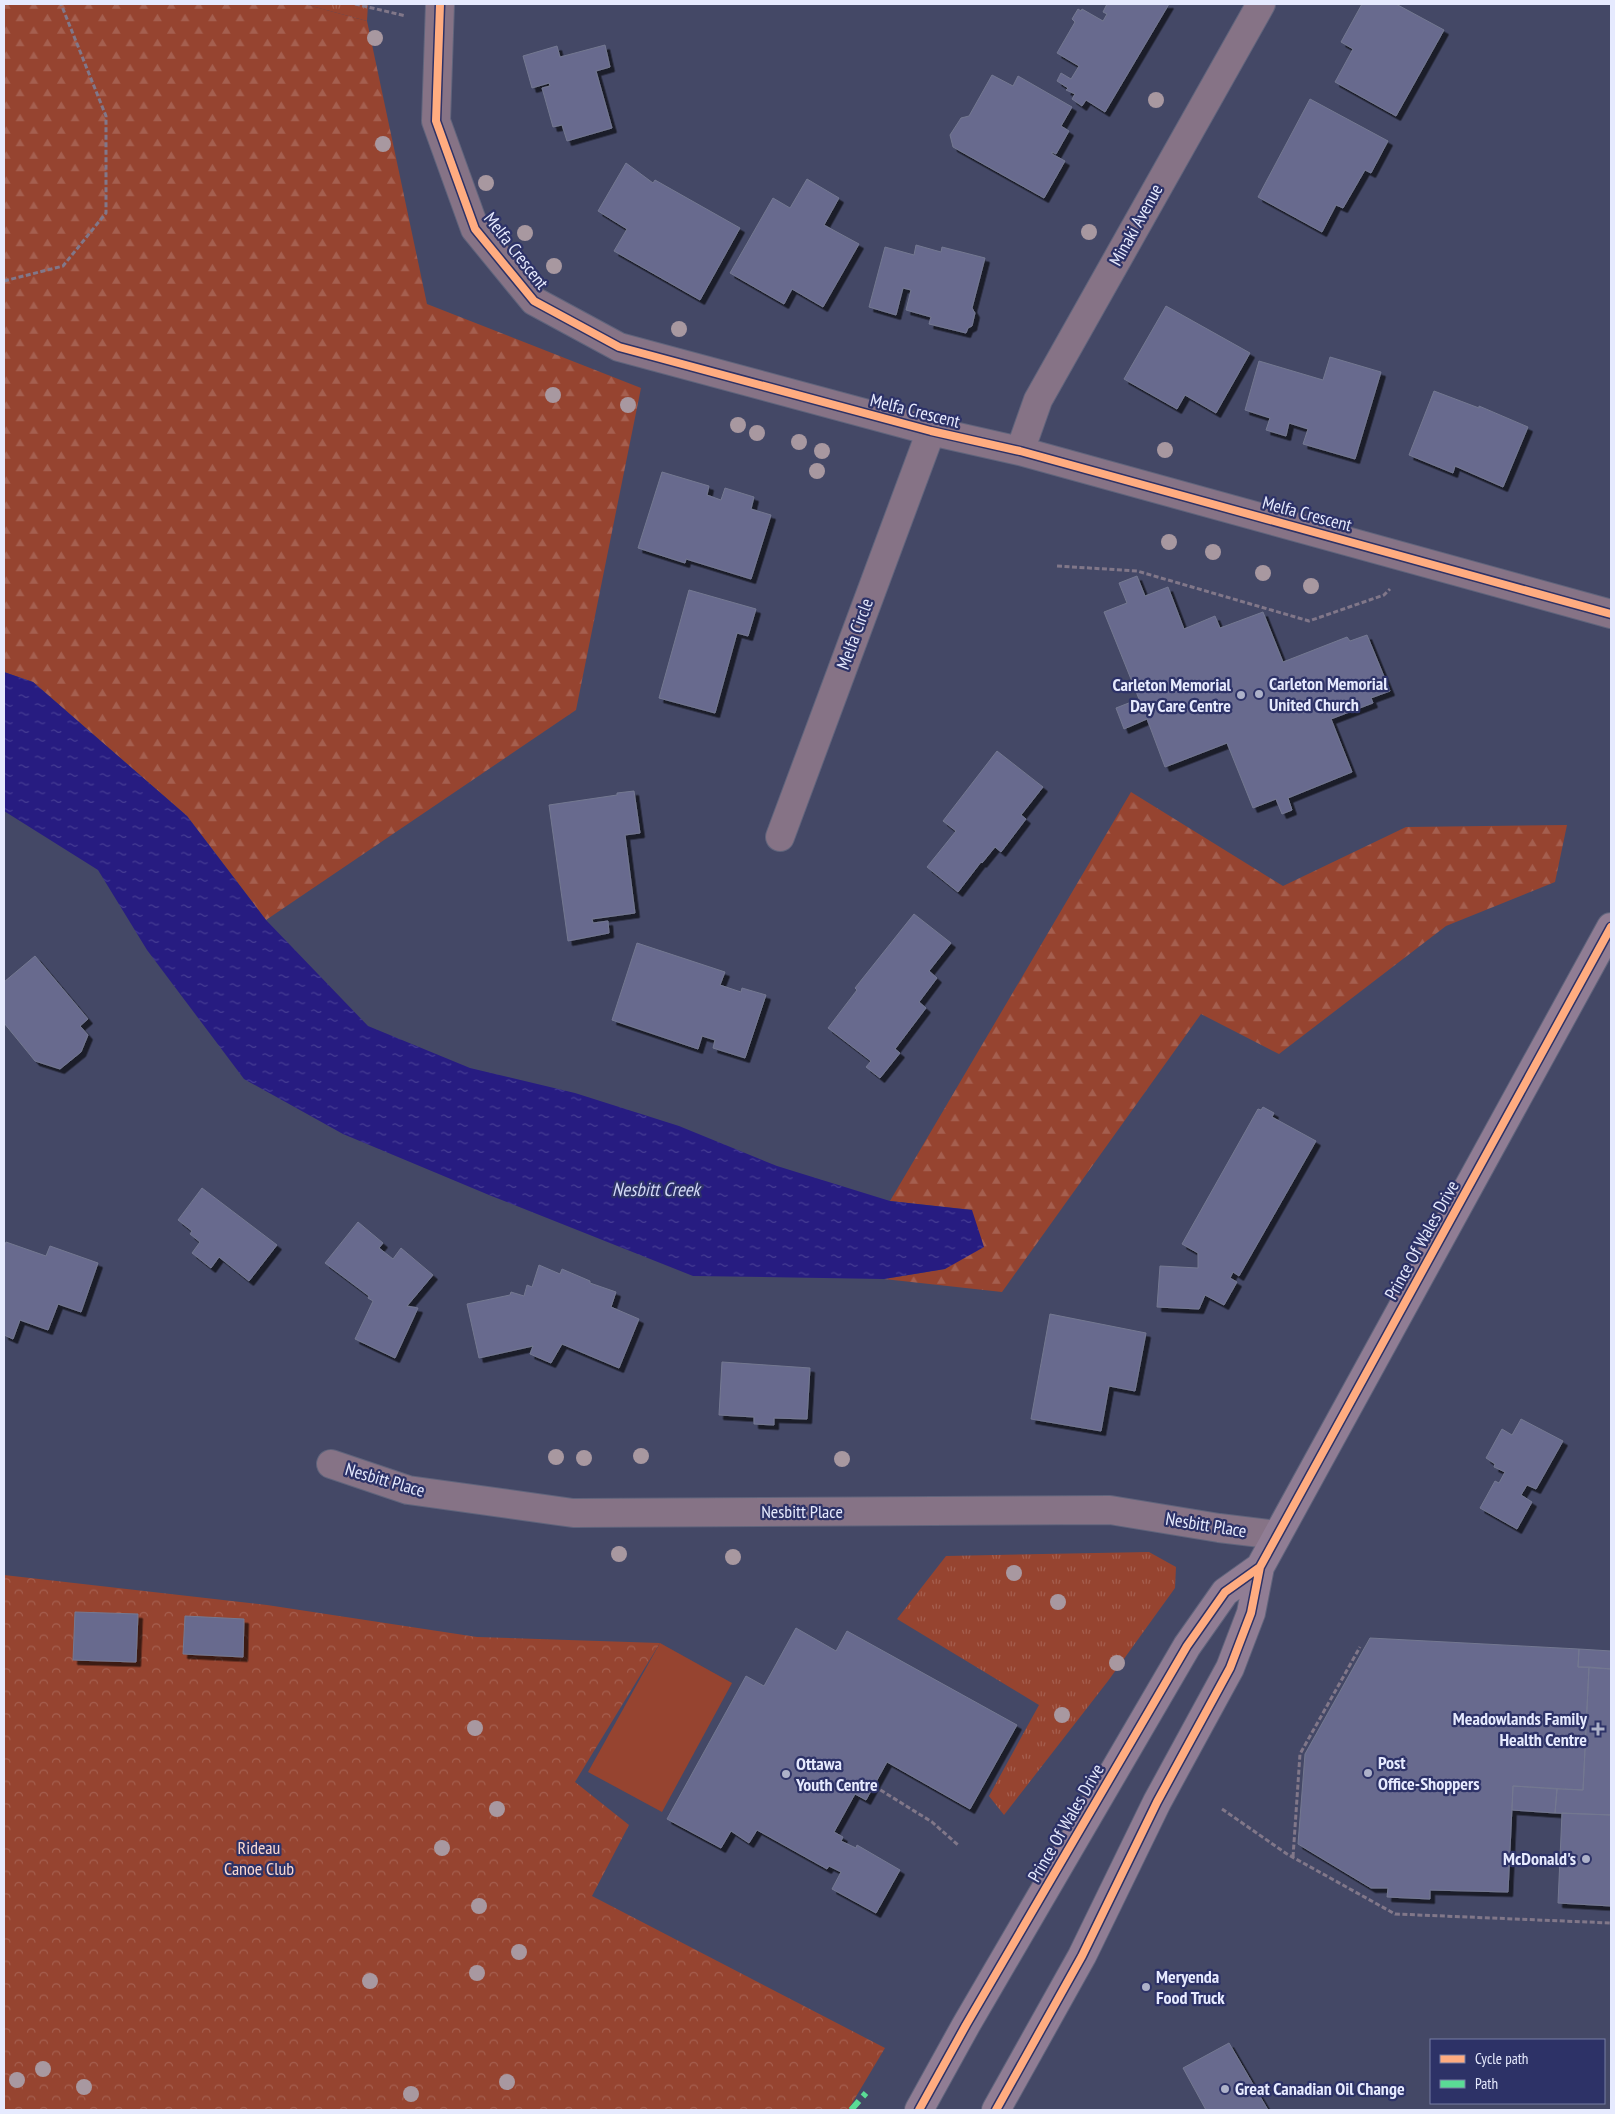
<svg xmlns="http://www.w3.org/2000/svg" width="1615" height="2114" viewBox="0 0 1615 2114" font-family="'PT Sans Narrow',sans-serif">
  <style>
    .grass { fill: url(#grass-tufts) }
    .forest { fill: url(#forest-firs) }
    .park { fill: url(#park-crowns) }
    .pitch { fill: #964430 }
    .water { fill: url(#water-ripples) }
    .building { fill: #686b8e; stroke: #747891; filter: url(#shadow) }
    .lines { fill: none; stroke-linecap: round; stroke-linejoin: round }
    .street-casing { stroke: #60647c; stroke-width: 30 }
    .primary-casing { stroke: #60647c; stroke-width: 30 }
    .path { stroke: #817789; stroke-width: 3; stroke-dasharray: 5 2.5; stroke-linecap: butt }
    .street { stroke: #867386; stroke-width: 28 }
    .primary { stroke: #907d94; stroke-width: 28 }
    .quiet { stroke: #5adb95; stroke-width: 6; stroke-dasharray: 12 6; stroke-linecap: butt }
    .cycleway-casing { stroke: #2d3267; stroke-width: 11 }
    .cycleway { stroke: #ffac80; stroke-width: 8 }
    .tree { fill: #a898a0 }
    .poi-dot { fill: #adb1c9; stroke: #2d3267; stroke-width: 2 }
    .labels { text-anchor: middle; stroke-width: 4.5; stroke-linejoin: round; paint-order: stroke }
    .street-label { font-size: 18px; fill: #e6eafe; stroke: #2d3267 }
    .poi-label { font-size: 18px; font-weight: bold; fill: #e6eafe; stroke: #2d3267; text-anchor: start }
    .park-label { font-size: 18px; fill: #fad9d0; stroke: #2d3267 }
    .water-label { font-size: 19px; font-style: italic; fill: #d2d8f5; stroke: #2d3267 }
  </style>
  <defs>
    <pattern id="grass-tufts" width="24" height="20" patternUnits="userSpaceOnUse" patternTransform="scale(1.25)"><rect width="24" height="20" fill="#964430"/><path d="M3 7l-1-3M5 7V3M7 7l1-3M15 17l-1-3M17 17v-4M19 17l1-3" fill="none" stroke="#a55f4f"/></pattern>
    <pattern id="forest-firs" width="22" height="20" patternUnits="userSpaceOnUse" patternTransform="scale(1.25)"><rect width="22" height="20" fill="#964430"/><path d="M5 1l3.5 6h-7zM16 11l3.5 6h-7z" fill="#a55f4f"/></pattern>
    <pattern id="park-crowns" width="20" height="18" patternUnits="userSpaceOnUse" patternTransform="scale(1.25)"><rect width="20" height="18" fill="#964430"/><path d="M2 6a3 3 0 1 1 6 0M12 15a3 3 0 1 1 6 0" fill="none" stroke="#a55f4f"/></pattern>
    <pattern id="water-ripples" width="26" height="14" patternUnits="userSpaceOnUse" patternTransform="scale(1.25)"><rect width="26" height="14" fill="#271c81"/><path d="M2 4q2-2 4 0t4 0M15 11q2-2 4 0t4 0" fill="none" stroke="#463d94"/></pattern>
    <filter id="shadow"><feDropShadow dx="4.5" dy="4.5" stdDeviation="0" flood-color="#0009"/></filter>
  </defs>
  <rect width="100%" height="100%" fill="#444866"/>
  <path class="grass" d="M304,4H368L367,21Z
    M1149,1552L1176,1567L1175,1588L1108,1681L1004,1815L989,1796L1039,1705L897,1619L946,1556Z"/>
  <path class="forest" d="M4,4H304L367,21L427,304L641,388L576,710L266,920L187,816L33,682L4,672Z
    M1131,792L1283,886L1406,827L1567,825L1555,882L1446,926L1279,1054L1201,1014L1002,1292L884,1279L945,1269L972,1210L890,1201Z"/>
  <path class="park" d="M4,1575L267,1605L477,1637L660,1643L575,1782L629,1825L592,1896L885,2048L848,2110H4Z"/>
  <path class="pitch" d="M660,1643L732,1683L662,1812L588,1772Z"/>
  <path class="water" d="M4,672L33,682L187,816L266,920L368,1026L470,1068L575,1093L679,1126L777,1166L890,1201L972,1210L984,1247L945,1269L884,1279L693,1276L489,1195L343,1134L244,1079L147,950L98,870L4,811Z"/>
  <path class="building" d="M1107,4H1169L1105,112L1086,100L1082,106L1072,99L1075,94L1066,90L1068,88L1057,81L1061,73L1071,79L1079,66L1057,53L1075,22L1072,19L1078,9L1081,11L1082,9L1103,21L1107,14L1103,12Z
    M1362,4H1396L1444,30L1396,116L1335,82L1353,49L1341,42Z
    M605,45L610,67L596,71L612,128L567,141L562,125L553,127L542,88L550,86L549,83L532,88L523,56L557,46L560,57Z
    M992,75L1013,86L1018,76L1072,107L1061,126L1069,131L1056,154L1052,152V154L1065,161L1044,198L953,147L950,135L961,118L969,116Z
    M1310,99L1388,141L1371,173L1365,170L1343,208L1336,205L1322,232L1258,197Z
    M626,163L653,183L655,180L740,228L700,300L614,251L627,229L598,211Z
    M807,179L839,198L824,225L859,244L823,307L792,289L784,304L730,273L773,198L790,208Z
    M916,245L941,252L942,247L985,258L972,308L975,313L972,326L968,328L966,333L929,324L931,317L906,310L911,290L903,288L896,315L869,307L885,247L914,255Z
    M1166,306L1250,353L1216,413L1185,395L1177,409L1124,379Z
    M1330,357L1381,372L1355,459L1303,444L1308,429L1289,423L1286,436L1266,430L1270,418L1245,410L1259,361L1323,380Z
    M1434,391L1479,408V406L1528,427L1503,487L1455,466L1453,473L1409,455Z
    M662,472L709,486L707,495L721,500L725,488L754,497L751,509L771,515L751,579L686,559L685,563L638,548Z
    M1137,576L1145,596L1168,587L1184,629L1215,616L1220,628L1263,612L1283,662L1347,637L1350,641L1367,635L1390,691L1371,698L1373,703L1331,719L1352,772L1288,798L1292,810L1282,814L1276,799L1253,808L1227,743L1165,767L1147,719L1124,729L1116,708L1139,699L1104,612L1127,603L1119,583Z
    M689,590L756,609L748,636L737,633L715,713L659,698Z
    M997,751L1043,787L1021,815L1026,819L1001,852L995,847L982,863L981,862L958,892L927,867L956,831L943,821Z
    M634,791L640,833L625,835L635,913L592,919L593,923L608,921L609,933L568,941L549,805L617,795V793Z
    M914,914L951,943L929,971L937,978L919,1002L926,1008L895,1049L900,1053L880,1078L866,1067L871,1061L828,1028L857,990L855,988Z
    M637,943L725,972L720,985L741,992L742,988L766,995L745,1058L713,1048L715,1040L702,1036L698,1049L612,1020Z
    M35,956L88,1019L80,1026L88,1035L81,1052L60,1069L35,1061L4,1023V982Z
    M1263,1107L1274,1113L1272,1117L1316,1141L1239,1276L1233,1272L1230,1278L1237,1282L1224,1305L1205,1295L1199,1309L1157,1307L1160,1266L1198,1268V1253L1182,1244L1258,1109L1261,1110Z
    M202,1188L277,1245L249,1281L219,1257L211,1268L192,1253L200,1242L190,1234L192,1231L178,1220Z
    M358,1222L383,1243L379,1248L393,1259L401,1248L433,1275L407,1306L418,1308L395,1358L355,1339L373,1301L368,1298L369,1296L325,1263Z
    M6,1242L46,1256L50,1246L98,1263L81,1312L58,1304L48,1330L20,1320L13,1339L4,1335V1247Z
    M539,1265L560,1274L562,1269L590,1281V1283L616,1292L611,1307L639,1319L619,1368L562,1344L551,1363L530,1354L533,1346L479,1358L467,1304L510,1295L511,1292L524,1296L527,1285L532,1287Z
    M1050,1314L1146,1333L1135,1391L1109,1386L1101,1431L1031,1419Z
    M722,1362L810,1368L807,1419L774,1418V1425L754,1424V1417L719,1415Z
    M1521,1419L1563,1441L1536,1489L1527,1485L1521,1495L1532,1502L1517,1529L1480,1508L1495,1481L1499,1483L1505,1472L1494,1467L1495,1464L1486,1458L1502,1429L1512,1435Z
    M75,1612L138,1614L136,1662L73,1660Z
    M185,1616L244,1619L243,1657L183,1654Z
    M796,1628L836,1651L847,1631L1017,1725L970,1809L887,1762L866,1800L855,1794L834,1832L843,1837L841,1841L856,1848L857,1845L900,1870L876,1913L832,1889L841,1872L829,1866L827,1869L757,1830L749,1843L731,1831L721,1848L667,1819L746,1676L764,1686Z
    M1370,1638L1579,1649L1578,1667H1589L1583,1790L1513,1786L1508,1892L1430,1890V1899L1387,1897L1388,1888H1371L1298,1844L1305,1754Z
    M1579,1649L1611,1651V1669L1578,1667Z
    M1589,1667L1611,1669V1815L1555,1813L1557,1789L1583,1790Z
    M1513,1786L1557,1789L1555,1813L1512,1810Z
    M1562,1813L1611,1815V1906L1558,1903Z
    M1229,2043L1268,2110H1206L1183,2068Z"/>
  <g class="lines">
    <g class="street-casing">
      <path id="street" d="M440,4L436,121L475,229L534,301L619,347L931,431L1020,451L1611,614
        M1020,451L1038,400L1261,4
        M780,837L931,431
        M331,1464L408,1490L573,1513L1110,1510L1219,1528L1277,1535"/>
    </g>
    <g class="primary-casing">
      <path id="primary" d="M919,2110L966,2025L1187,1646L1225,1592L1260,1567
        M996,2110L1082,1956L1157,1802L1230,1668L1251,1613L1260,1567L1611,927"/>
    </g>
    <path class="path" d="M355,4L406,16
      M4,281L63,266L106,213V116L61,4
      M1057,566L1137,571L1309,621L1384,595L1390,589
      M874,1786L932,1822L958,1845
      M1222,1809L1287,1854L1395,1914L1611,1923
      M1293,1857L1300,1754L1360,1647"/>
    <use href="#street" class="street"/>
    <use href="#primary" class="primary"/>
    <path class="quiet" d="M851,2110L866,2093"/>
    <g class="cycleway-casing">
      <path id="cycleway" d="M440,4L436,121L475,229L534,301L619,347L931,431L1020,451L1611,614
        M919,2110L966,2025L1187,1646L1225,1592L1260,1567
        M996,2110L1082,1956L1157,1802L1230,1668L1251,1613L1260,1567L1611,927"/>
    </g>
    <use href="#cycleway" class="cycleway"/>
  </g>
  <g class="tree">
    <circle cx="375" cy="38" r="8"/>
    <circle cx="1156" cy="100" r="8"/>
    <circle cx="383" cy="144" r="8"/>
    <circle cx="486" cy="183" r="8"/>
    <circle cx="1089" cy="232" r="8"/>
    <circle cx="525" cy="233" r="8"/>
    <circle cx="554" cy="266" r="8"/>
    <circle cx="679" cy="329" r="8"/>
    <circle cx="553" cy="395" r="8"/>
    <circle cx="628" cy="405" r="8"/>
    <circle cx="738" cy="425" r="8"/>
    <circle cx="757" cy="433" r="8"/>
    <circle cx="799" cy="442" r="8"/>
    <circle cx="1165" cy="450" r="8"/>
    <circle cx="822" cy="451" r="8"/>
    <circle cx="817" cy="471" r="8"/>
    <circle cx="1169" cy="542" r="8"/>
    <circle cx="1213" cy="552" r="8"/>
    <circle cx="1263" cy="573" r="8"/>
    <circle cx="1311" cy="586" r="8"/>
    <circle cx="641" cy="1456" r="8"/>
    <circle cx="556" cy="1457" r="8"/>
    <circle cx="584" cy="1458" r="8"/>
    <circle cx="842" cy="1459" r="8"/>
    <circle cx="619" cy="1554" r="8"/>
    <circle cx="733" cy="1557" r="8"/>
    <circle cx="1014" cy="1573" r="8"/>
    <circle cx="1058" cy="1602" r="8"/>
    <circle cx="1117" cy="1663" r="8"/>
    <circle cx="1062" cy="1715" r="8"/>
    <circle cx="475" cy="1728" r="8"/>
    <circle cx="497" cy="1809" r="8"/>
    <circle cx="442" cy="1848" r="8"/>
    <circle cx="479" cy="1906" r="8"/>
    <circle cx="519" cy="1952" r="8"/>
    <circle cx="477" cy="1973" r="8"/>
    <circle cx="370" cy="1981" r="8"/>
    <circle cx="43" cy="2069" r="8"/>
    <circle cx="17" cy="2080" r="8"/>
    <circle cx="507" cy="2082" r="8"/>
    <circle cx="84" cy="2087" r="8"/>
    <circle cx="411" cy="2094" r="8"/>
  </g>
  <g class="poi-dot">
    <circle cx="1259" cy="694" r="5"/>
    <circle cx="1241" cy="695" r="5"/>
    <path d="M1595.5 1721.5h5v5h5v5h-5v5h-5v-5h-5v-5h5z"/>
    <circle cx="1368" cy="1773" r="5"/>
    <circle cx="786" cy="1774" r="5"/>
    <circle cx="1586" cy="1859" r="5"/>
    <circle cx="1146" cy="1987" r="5"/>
    <circle cx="1225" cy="2089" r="5"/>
  </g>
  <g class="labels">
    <g class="street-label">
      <text transform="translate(1136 225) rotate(-61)" y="6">Minaki Avenue</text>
      <text transform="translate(516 251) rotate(52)" y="6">Melfa Crescent</text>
      <text transform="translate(915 411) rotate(14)" y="6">Melfa Crescent</text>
      <text transform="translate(1307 514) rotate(15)" y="6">Melfa Crescent</text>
      <text transform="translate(855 634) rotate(-70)" y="6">Melfa Circle</text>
      <text transform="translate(1422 1240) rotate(-61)" y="6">Prince Of Wales Drive</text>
      <text transform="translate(385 1480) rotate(16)" y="6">Nesbitt Place</text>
      <text x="802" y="1518">Nesbitt Place</text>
      <text transform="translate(1206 1525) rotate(9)" y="6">Nesbitt Place</text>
      <text transform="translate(1066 1823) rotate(-60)" y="6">Prince Of Wales Drive</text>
    </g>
    <g class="poi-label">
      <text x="1269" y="690">Carleton Memorial<tspan x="1269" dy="21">United Church</tspan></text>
      <text x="1231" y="691" text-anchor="end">Carleton Memorial<tspan x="1231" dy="21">Day Care Centre</tspan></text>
      <text x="1587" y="1725" text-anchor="end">Meadowlands Family<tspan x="1587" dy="21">Health Centre</tspan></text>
      <text x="1378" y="1769">Post<tspan x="1378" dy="21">Office-Shoppers</tspan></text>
      <text x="796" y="1770">Ottawa<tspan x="796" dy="21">Youth Centre</tspan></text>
      <text x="1576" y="1865" text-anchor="end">McDonald's</text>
      <text x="1156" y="1983">Meryenda<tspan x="1156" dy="21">Food Truck</tspan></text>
      <text x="1235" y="2095">Great Canadian Oil Change</text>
    </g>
    <g class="park-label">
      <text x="259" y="1854">Rideau<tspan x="259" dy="21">Canoe Club</tspan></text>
    </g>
    <g class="water-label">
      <text x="656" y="1196">Nesbitt Creek</text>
    </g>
  </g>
  <rect width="1615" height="2114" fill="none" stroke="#e6eafe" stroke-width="10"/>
  <rect x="1430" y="2039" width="175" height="65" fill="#2d3267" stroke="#777ca3"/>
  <rect x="1440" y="2055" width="25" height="8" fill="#ffac80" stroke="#777ca3"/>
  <text x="1475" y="2064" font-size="15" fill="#e6eafe">Cycle path</text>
  <rect x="1440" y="2080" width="25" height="8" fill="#5adb95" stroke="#777ca3"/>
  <text x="1475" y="2089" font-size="15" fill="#e6eafe">Path</text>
</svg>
